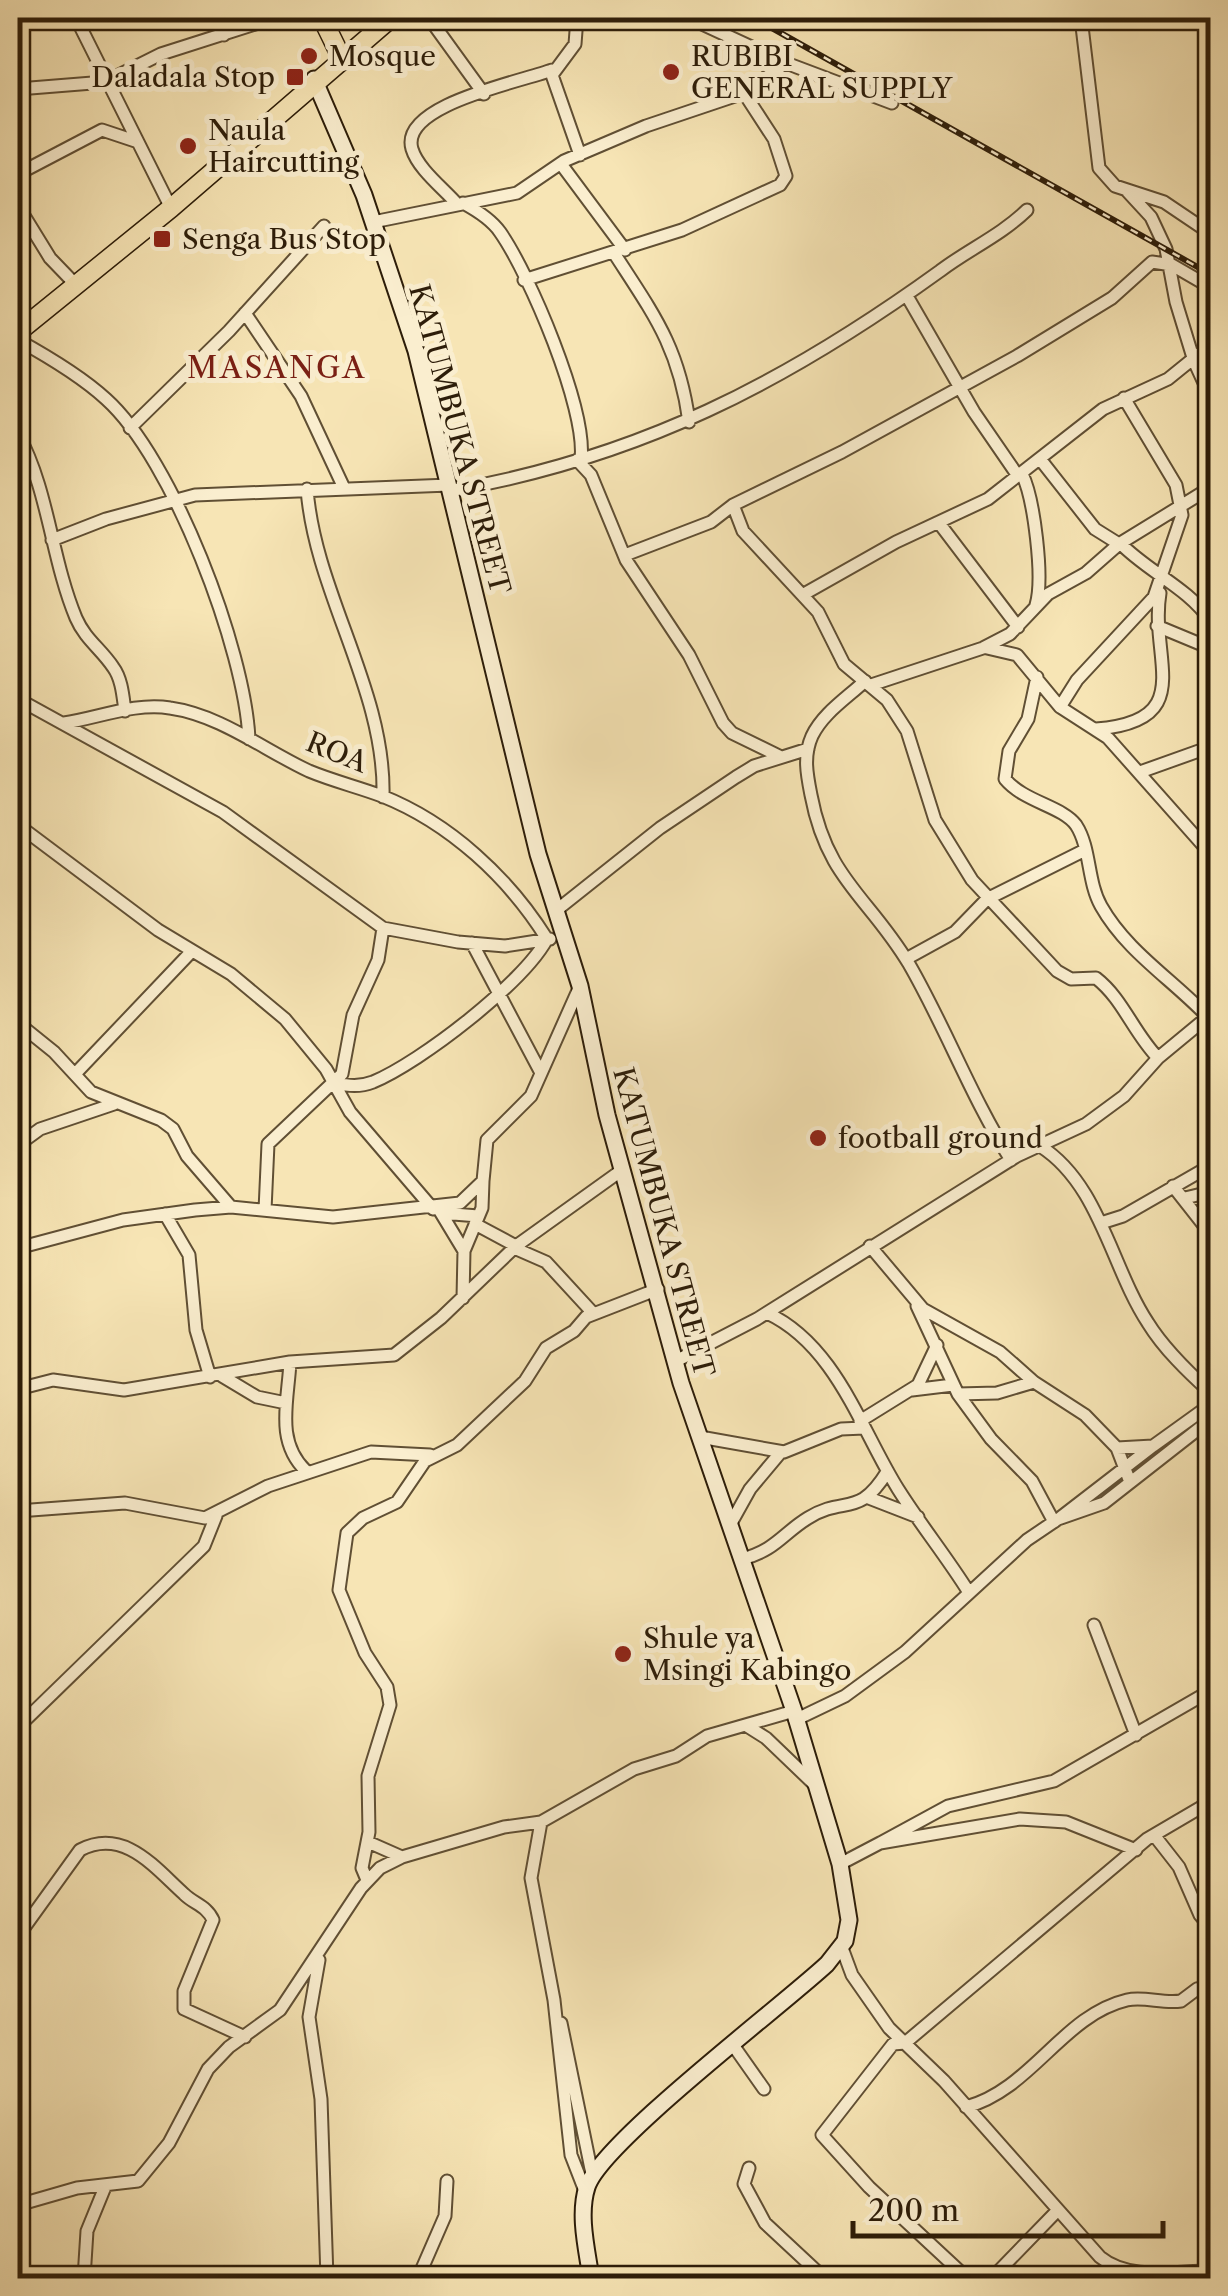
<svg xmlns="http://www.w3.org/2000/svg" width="1228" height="2296" viewBox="0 0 1228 2296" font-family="'Libre Caslon Text',serif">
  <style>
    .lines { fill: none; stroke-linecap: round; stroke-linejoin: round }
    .street-casing { stroke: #604f34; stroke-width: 15 }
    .secondary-casing { stroke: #2d1d09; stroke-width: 19 }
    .primary-casing { stroke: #2d1d09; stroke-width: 21 }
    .street { stroke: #faeecf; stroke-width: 11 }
    .secondary { stroke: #faeecf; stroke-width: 15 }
    .primary { stroke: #f7e5b5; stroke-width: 18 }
    .rail-casing { stroke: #2d1d09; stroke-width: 6 }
    .rail { stroke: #faeecf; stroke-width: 2.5; stroke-dasharray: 8; stroke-linecap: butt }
    .poi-dot { fill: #8f2418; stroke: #faeecf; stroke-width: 4 }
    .labels { text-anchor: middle; stroke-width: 10; stroke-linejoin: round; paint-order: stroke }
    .poi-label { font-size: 28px; fill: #2d1d09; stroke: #faeecf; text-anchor: start }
    .street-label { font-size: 28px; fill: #2d1d09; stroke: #faeecf }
    .neighbourhood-label { font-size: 30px; letter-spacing: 2.5px; fill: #7a1f14; stroke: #faeecf }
  </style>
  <rect width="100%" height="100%" fill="#f7e5b5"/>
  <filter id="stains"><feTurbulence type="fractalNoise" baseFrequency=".002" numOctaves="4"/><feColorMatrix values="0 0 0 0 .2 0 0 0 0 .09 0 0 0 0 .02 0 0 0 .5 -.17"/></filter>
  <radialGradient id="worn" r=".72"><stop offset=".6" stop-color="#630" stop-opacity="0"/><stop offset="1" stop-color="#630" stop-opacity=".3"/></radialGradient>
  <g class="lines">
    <g class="street-casing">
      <path id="street" d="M76,18L171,208
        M216,18L224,35
        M429,18L484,94
        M577,18L575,44L552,75L580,155
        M689,18L786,63L892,103
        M1081,18L1099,168L1115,186L1164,202L1210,233
        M18,89L105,82L161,54L274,18
        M561,164L625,250
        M18,174L102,130L135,141
        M1127,191L1151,217L1166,249L1176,302L1194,361L1210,396
        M463,203C476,210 491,219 500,232C529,273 587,409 581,459
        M457,204C443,188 418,169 412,149C399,105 520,82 552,70
        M18,206L50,258L76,285
        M373,222L517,193L564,161L646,126L744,93L786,63
        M614,253C654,315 679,347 689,422
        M18,272V283
        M524,280L682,230L780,185L786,176L774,139L744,93
        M907,296L974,412L1018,476
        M245,313L301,396L344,488
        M18,340C47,356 81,376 106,399C173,459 245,650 249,739
        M130,428L229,331L324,226
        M18,434C49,491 51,558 76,618C85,639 101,649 113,667C122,679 123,697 125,711
        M1040,459L1095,529L1119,544
        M577,460L591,475L626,560L689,655L723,723L732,733L781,757
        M1022,474C1034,498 1044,578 1036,605
        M307,489C315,594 386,690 383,797
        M449,491C639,458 785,383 940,271C969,249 1000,236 1027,210
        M733,505L743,531L818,612L844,664L887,700L907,731L935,820L972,880L1057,971L1071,979L1096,978C1123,999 1133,1032 1158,1058
        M939,523L1018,627
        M52,540L106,519L195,495L449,485
        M1120,543C1148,572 1187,587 1210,620
        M625,555L711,522L733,505L842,452L1017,356L1112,298L1152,262L1172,265L1210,287
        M804,594L896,542L988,499L1103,409L1168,379L1210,345
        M1157,626L1210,648
        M987,648L1017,655L1060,707L1108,738L1210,853
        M1037,677L1028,719L1009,751L1005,779C1024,802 1062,806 1076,825C1091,848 1087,881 1101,906C1127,952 1172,979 1208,1017
        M865,681C847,698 823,713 812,736C803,756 807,775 811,795C827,880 869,897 909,964C946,1028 971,1097 1011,1160
        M871,685L983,648L1010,634L1048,594L1086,573L1119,544L1210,488
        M18,699L223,812L383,928L458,942L505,946L550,939
        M1060,707L1077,680L1154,597L1182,515L1176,485L1124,398
        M64,723C98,718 136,702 170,708C220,715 264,750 309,771C333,781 358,787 382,796C450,823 509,878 547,939C523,983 421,1062 373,1082C360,1087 349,1086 335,1083
        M1096,729C1199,721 1149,659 1160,593
        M1140,772L1210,747
        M18,825L158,930L231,974L285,1019L326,1069L350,1112L433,1209
        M558,909L660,828L736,777L754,766L808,749
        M472,943L541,1073
        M906,959L955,932L987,899L1085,850
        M18,1023L54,1052L91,1092L161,1120L173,1129L187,1156L231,1207
        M75,1074L192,951
        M18,1145L40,1129L114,1104
        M1040,1146C1100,1184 1111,1267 1148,1323C1164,1349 1188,1372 1210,1392
        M1173,1186L1210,1233
        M1185,1198L1210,1192
        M438,1208L464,1251
        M265,1210L268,1144L342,1074L353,1015L378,960L383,928
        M441,1213L478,1216
        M165,1214L189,1255L196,1330L210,1377
        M1101,1223L1123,1216L1210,1166
        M475,1224L516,1246
        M870,1246L923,1309L1000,1352L1034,1382L1085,1415L1117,1448L1130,1482
        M18,1248L123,1220L195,1210L231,1207L333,1217L460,1203L483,1181L487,1140L531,1096L580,986
        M514,1248L546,1262L592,1312
        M463,1298L464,1251L482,1208L483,1181
        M917,1306L958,1394L991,1439L1032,1481L1054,1522
        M767,1313C836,1345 861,1430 898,1489C920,1524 946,1556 968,1591
        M676,1361L757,1319L1017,1156L1086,1124L1124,1096L1158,1058L1210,1015
        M290,1362C288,1402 275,1441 306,1471
        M222,1376L257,1397L286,1403
        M18,1389L53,1380L124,1390L290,1362L394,1355L441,1318L516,1246L622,1170
        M912,1390L953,1385
        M958,1394L997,1393L1034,1382
        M860,1421L918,1385L937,1345
        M1206,1423L1210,1441
        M700,1437L784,1452L841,1429L864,1428
        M1117,1448L1153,1446L1210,1405
        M869,1498L918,1517
        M18,1511L125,1503L205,1518L268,1486L371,1452L430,1455
        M1061,1517L1153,1446
        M730,1525L750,1489L781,1452
        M742,1559C776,1550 782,1534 808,1518C845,1495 858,1519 887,1472
        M1094,1625L1136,1735
        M18,1702L29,1715
        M795,1720L845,1696L905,1652L1027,1540L1058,1519L1104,1503L1210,1420
        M747,1726L766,1738L815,1785
        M18,1727L204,1546L216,1516
        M541,1822L531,1878L554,2000L571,2155L585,2191
        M1154,1835L1179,1867L1200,1915L1210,1927
        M368,1842L402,1857
        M880,1843L948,1806L1054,1781L1210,1691
        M840,1864L880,1843L1020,1819L1066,1822L1136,1850
        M367,1880L362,1868L369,1832L368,1776L390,1705L387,1687L365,1653L339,1590L347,1533L363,1518L397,1502L425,1461L457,1445L525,1381L546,1348L574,1331L586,1317L658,1289
        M18,1936L80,1850C124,1827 155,1868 184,1894C194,1904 207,1906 213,1920L184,1991V2009L245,2037
        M842,1948L852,1975L889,2028L944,2081L1100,2257C1129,2281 1175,2271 1210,2271
        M319,1960L309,2017L321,2099L327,2278
        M561,2023L592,2174
        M733,2045L764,2089
        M966,2107C1031,2090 1063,2015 1127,2000C1144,1996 1163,2004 1181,2001L1197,1989L1210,1999
        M749,2168L744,2184L765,2223L824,2278
        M18,2205L77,2188L138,2181L169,2143L208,2069L229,2047L280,2010L361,1888L380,1868L402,1857L504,1827L541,1822L634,1769L676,1756L707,1736L794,1711
        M84,2278L87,2231L105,2187
        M418,2278L445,2216L447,2181
        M967,2278L869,2187L822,2135L893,2044L905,2043L1147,1839L1210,1802
        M992,2278L1057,2211"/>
    </g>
    <g class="secondary-casing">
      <path id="secondary" d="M314,79L364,195L416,351L538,854L580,986L607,1115L681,1383L794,1711L840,1864L849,1920L845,1941L827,1964C782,2006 601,2143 587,2187C578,2215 587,2250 591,2278"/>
    </g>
    <g class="primary-casing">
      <path id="primary" d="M322,18L343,61
        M18,332L171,208L391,18"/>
    </g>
    <use href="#street" class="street"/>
    <use href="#secondary" class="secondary"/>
    <use href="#primary" class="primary"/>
    <g class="rail-casing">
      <path id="rail" d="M754,18L1210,274"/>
    </g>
    <use href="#rail" class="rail"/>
  </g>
  <g class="poi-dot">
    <circle cx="309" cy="56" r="10"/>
    <circle cx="671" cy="72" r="10"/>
    <rect x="285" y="67" width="20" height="20" rx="5"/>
    <circle cx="188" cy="146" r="10"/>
    <rect x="152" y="229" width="20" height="20" rx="5"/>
    <circle cx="818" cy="1138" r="10"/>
    <circle cx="623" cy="1654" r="10"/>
  </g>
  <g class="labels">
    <g class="poi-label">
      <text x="329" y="66">Mosque</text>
      <text x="691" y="66">RUBIBI<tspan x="691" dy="32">GENERAL SUPPLY</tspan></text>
      <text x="275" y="87" text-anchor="end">Daladala Stop</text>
      <text x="208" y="140">Naula<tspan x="208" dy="32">Haircutting</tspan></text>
      <text x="182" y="249">Senga Bus Stop</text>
      <text x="838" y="1148">football ground</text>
      <text x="643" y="1648">Shule ya<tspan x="643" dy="32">Msingi Kabingo</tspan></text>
    </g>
    <g class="street-label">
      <text transform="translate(460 439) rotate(75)" y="10">KATUMBUKA STREET</text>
      <text transform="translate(337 752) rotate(22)" y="10">ROA</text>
      <text transform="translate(664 1222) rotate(75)" y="10">KATUMBUKA STREET</text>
    </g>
    <g class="neighbourhood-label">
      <text x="277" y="378">MASANGA</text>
    </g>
  </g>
  <rect width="1228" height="2296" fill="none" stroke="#f7e5b5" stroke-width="60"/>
  <rect x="20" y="20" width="1188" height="2256" fill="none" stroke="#2d1d09" stroke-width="5"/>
  <rect x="30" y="30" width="1168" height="2236" fill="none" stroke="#2d1d09" stroke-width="2.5"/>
  <path d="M853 2221v15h310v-15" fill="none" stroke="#2d1d09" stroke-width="5"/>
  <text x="868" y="2221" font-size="30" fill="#2d1d09" stroke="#faeecf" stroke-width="8" paint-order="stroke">200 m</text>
  <rect width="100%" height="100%" filter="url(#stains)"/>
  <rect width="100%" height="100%" fill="url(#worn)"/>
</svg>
